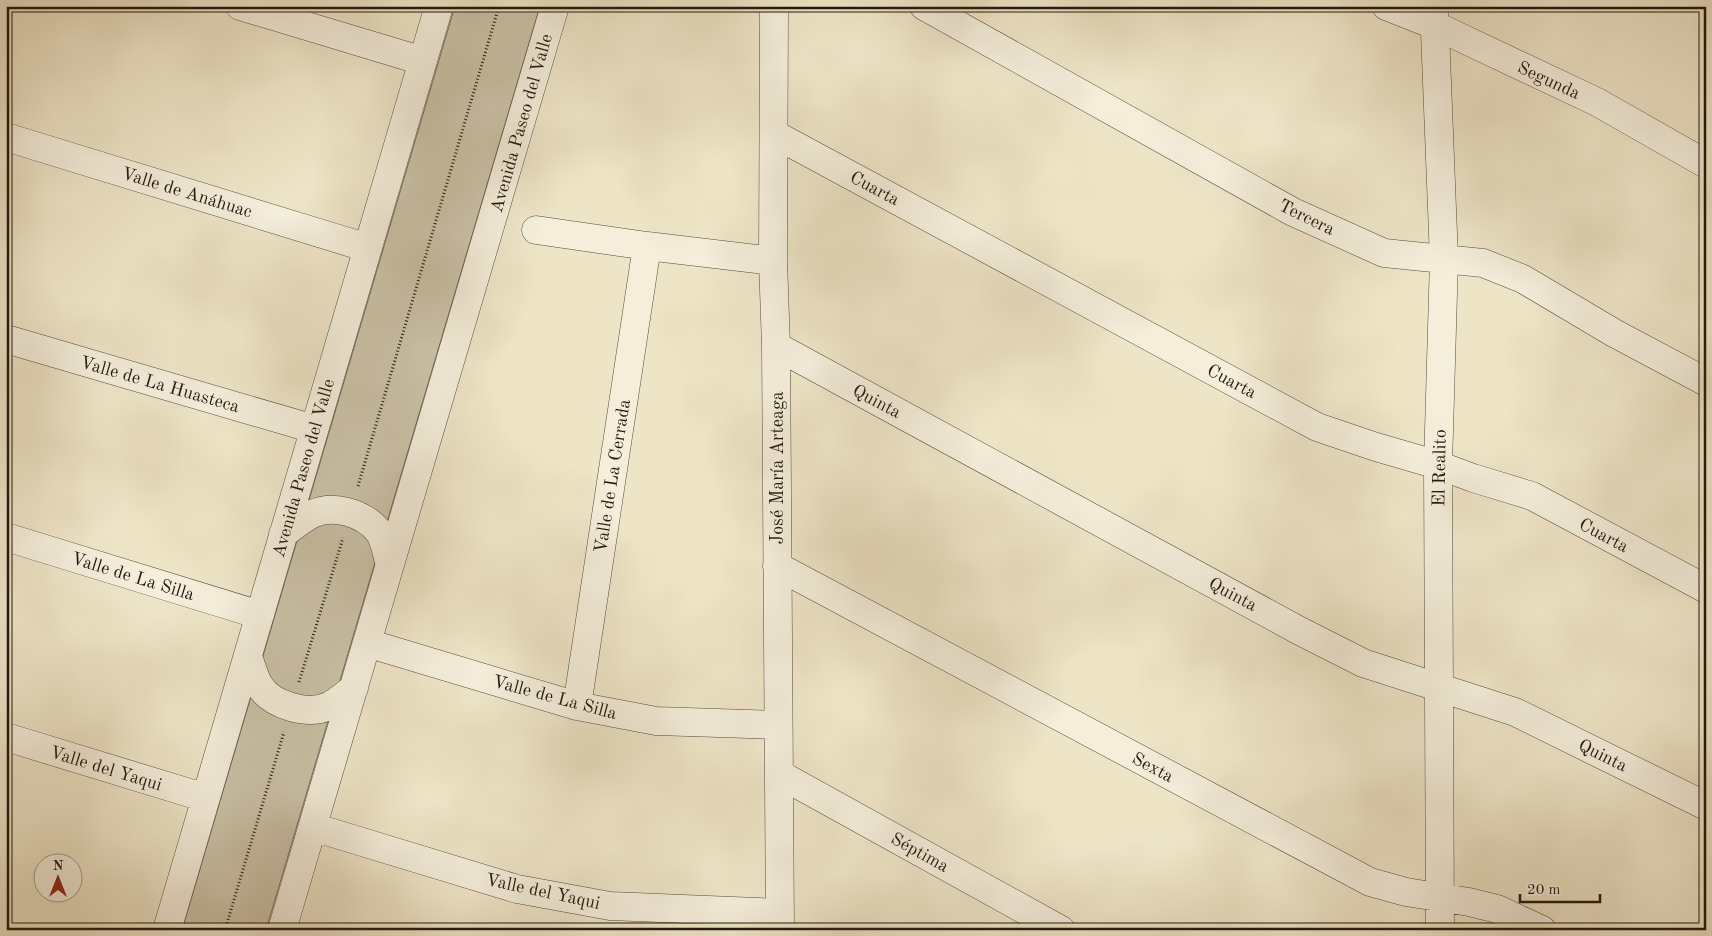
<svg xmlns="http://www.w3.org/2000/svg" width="1712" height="936" viewBox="0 0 1712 936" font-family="'Old Standard TT',serif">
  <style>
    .green { fill: #cbc2a8; stroke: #766d5c }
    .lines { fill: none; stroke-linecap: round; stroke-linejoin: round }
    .minor-casing { stroke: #554b3d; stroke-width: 29 }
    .path { stroke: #22180f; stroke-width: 3; stroke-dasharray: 1 2.5; stroke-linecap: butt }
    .minor { stroke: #f4eedb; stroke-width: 28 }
    .labels { text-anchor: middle; stroke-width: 4.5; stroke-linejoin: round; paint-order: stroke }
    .street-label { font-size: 18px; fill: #22180f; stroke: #f4eedb }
  </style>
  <rect width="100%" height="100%" fill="#eee5c7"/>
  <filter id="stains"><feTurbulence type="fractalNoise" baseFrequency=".004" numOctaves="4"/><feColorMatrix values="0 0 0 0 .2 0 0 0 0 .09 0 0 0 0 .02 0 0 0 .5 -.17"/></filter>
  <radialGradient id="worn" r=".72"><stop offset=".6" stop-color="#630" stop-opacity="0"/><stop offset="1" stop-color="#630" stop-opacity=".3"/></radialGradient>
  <path class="green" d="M455,6H540L266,930H182Z"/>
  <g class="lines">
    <g class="minor-casing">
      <path id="minor" d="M240,6L423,61
        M774,6L773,261L776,346L780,930
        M924,6L1293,212L1384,253L1483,263L1523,279L1614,333L1706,382
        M1386,6L1434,25L1597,102L1706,164
        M1434,6L1444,259L1438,465L1440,930
        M774,134L1317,427L1376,447L1438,465L1473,478L1532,496L1706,589
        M6,137L368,248
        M536,230L647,246L773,261
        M6,339L314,429
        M776,346L1298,630L1363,663L1515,712L1706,806
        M283,534C292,528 302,519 312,514C334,504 364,513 379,532C385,540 387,556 390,565
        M6,537L260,615
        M777,566L1370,882L1406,892L1469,902L1497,909L1542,930
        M367,643L577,706L656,721L778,725
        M248,656C251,665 254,676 259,685C271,705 307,716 329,706C337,702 346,694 354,688
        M577,706L647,246
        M6,737L206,798
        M779,774L1061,930
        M313,827L517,889L610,906L780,913
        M167,930L439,6
        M282,930L555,6"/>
    </g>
    <path class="path" d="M358,486L499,6
      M299,682L343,538
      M225,930L284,732"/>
    <use href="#minor" class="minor"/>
  </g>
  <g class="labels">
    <g class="street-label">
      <text transform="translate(1549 80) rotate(25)" y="6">Segunda</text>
      <text transform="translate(521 123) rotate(-74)" y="6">Avenida Paseo del Valle</text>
      <text transform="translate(875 188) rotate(28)" y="6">Cuarta</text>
      <text transform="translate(187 192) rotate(17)" y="6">Valle de Anáhuac</text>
      <text transform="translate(1307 217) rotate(26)" y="6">Tercera</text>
      <text transform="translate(1232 381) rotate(28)" y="6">Cuarta</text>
      <text transform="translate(160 384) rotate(16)" y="6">Valle de La Huasteca</text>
      <text transform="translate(877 401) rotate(28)" y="6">Quinta</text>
      <text transform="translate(303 468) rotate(-74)" y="6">Avenida Paseo del Valle</text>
      <text transform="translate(777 468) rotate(-90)" y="6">José María Arteaga</text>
      <text transform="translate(1439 468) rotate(-89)" y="6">El Realito</text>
      <text transform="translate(612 476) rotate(-81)" y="6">Valle de La Cerrada</text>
      <text transform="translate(1604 535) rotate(28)" y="6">Cuarta</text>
      <text transform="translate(133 576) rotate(17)" y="6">Valle de La Silla</text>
      <text transform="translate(1233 594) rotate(28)" y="6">Quinta</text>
      <text transform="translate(555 697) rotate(15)" y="6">Valle de La Silla</text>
      <text transform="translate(1603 755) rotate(26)" y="6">Quinta</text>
      <text transform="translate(1153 767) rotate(28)" y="6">Sexta</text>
      <text transform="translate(106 768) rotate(17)" y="6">Valle del Yaqui</text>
      <text transform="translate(920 852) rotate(29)" y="6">Séptima</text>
      <text transform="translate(543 891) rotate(12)" y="6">Valle del Yaqui</text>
    </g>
  </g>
  <rect width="1712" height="936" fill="none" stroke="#eee5c7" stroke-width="25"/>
  <rect x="8" y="8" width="1697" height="921" fill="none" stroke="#22180f" stroke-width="2.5"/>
  <rect x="12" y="12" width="1687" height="911" fill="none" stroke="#22180f"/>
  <g transform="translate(58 878)"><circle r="24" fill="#f4eedb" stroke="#a09889"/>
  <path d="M0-4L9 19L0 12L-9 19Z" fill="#8f2418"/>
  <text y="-8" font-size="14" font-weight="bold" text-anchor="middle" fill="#22180f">N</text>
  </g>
  <path d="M1520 894v8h80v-8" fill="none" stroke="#22180f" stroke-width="2.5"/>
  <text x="1527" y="894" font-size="15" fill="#22180f" stroke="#f4eedb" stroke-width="4" paint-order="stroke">20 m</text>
  <rect width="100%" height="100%" filter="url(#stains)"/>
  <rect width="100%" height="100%" fill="url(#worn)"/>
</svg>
